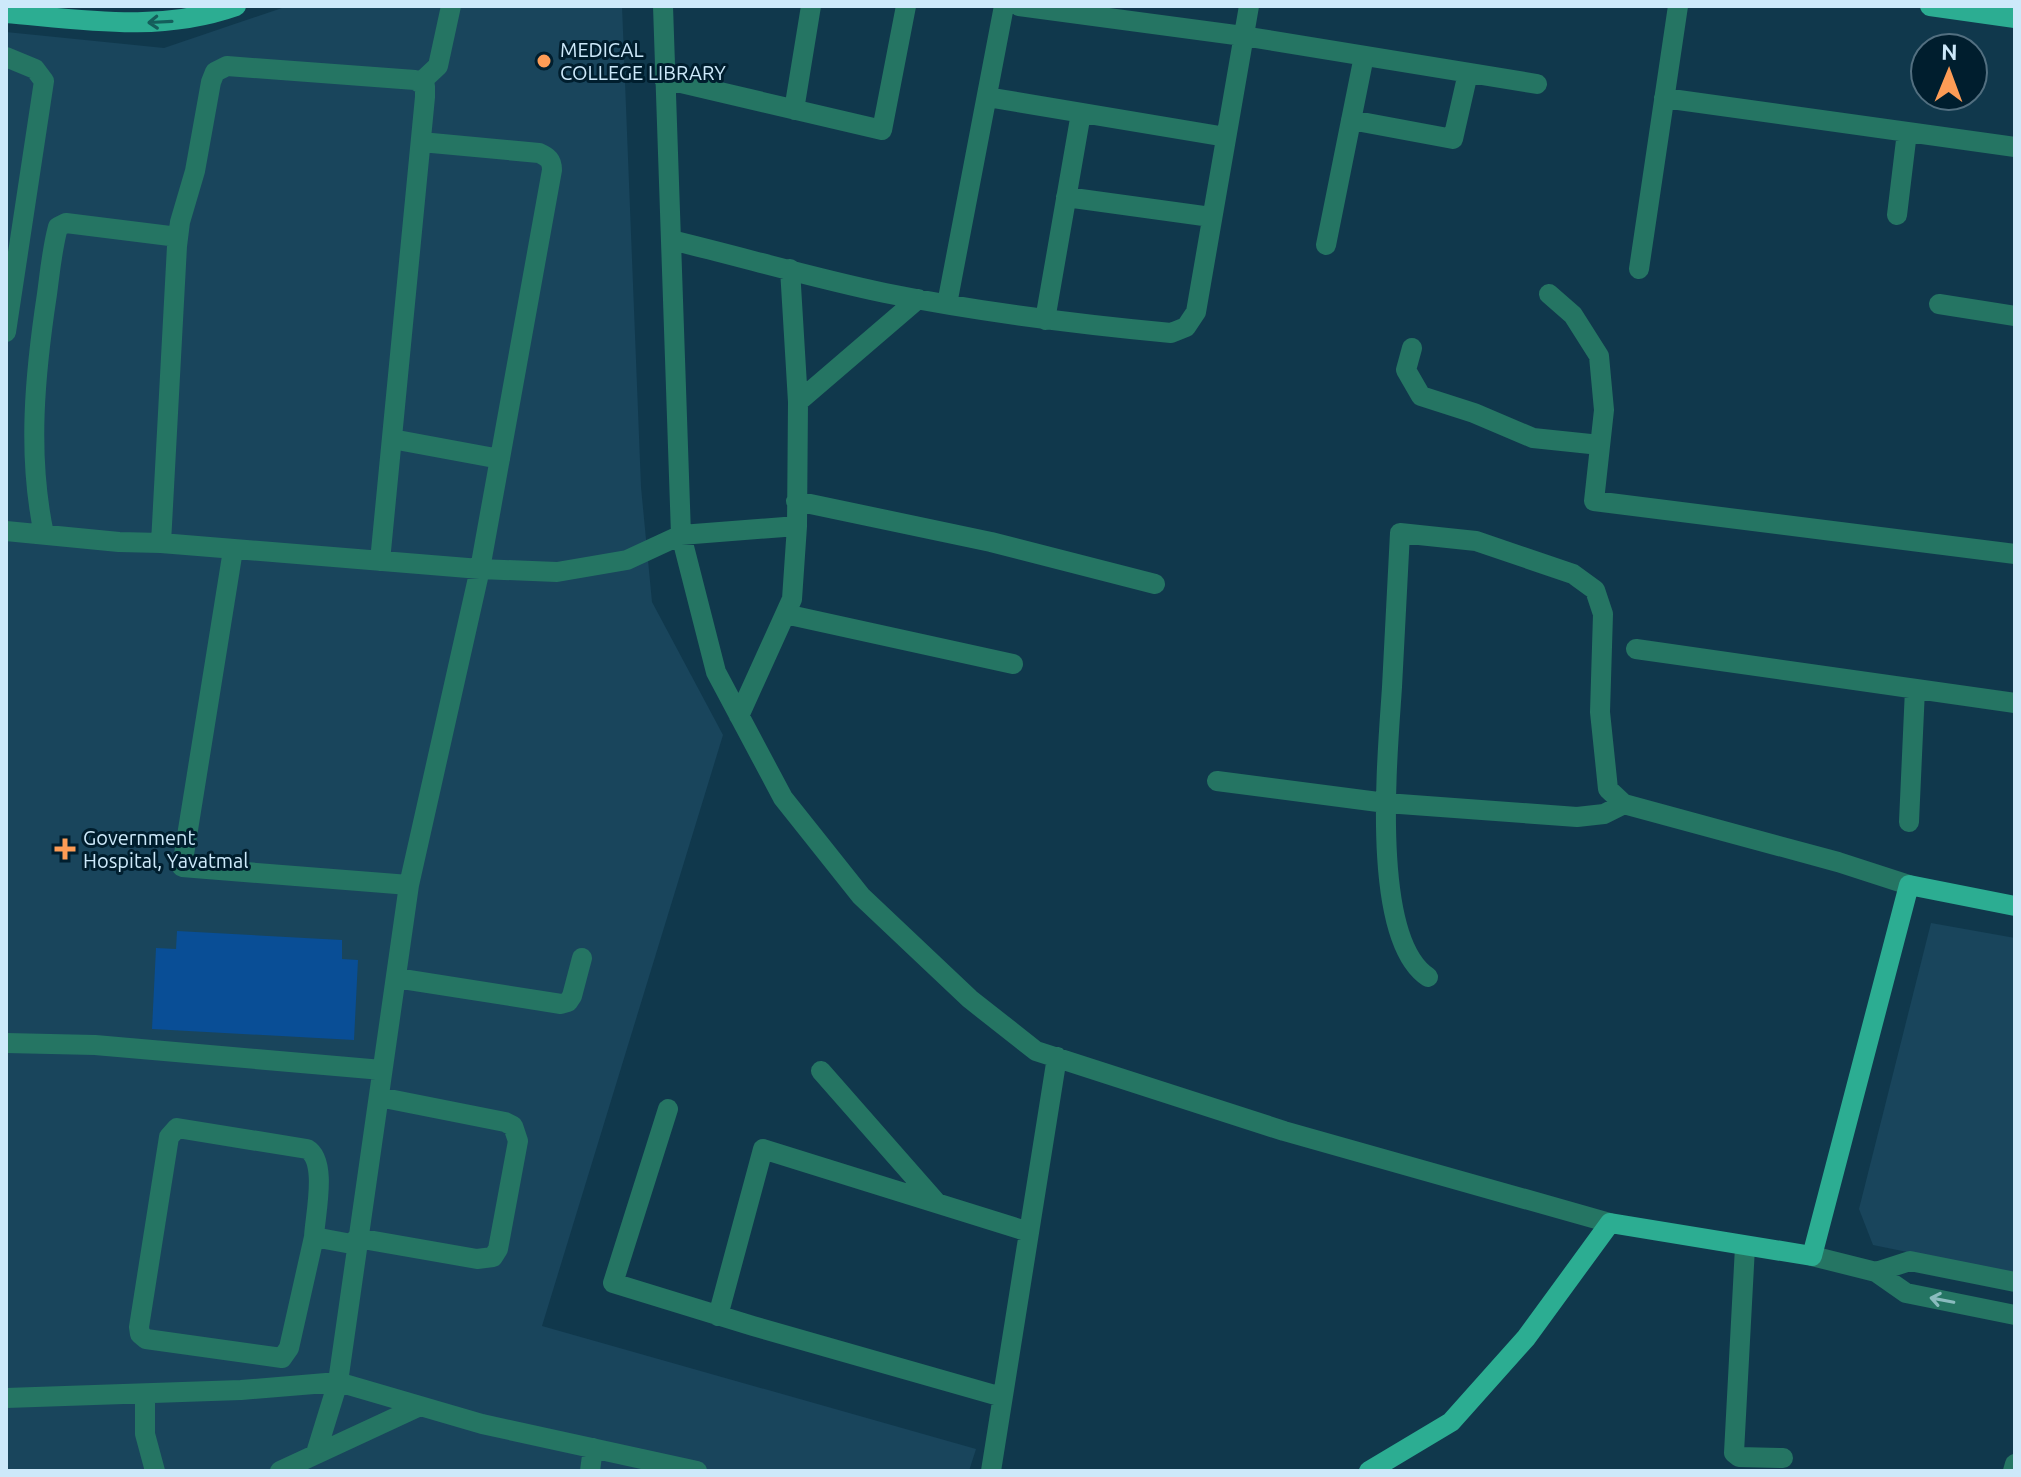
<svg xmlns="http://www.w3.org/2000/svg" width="2021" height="1477" viewBox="0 0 2021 1477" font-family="Ubuntu,sans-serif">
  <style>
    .built { fill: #19455c }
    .building { fill: #094e96 }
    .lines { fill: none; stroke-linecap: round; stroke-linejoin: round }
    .minor { stroke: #257563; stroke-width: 20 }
    .major { stroke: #2cad92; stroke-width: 20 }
    .oneway { stroke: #145e5b }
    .oneway2 { stroke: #8abbbe }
    .poi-dot { fill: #fd9c56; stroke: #001e2e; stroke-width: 3 }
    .labels { text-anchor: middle; stroke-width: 6; stroke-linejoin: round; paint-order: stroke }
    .poi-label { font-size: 20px; fill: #cde9fa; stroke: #001e2e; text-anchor: start }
  </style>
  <rect width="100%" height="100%" fill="#10384c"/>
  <path class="built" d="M288,6H622L641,487L652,602L723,735L542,1326L976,1449L969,1471H6V32L164,48Z
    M1931,923L2015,938V1274L1873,1245L1859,1209Z"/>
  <path class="building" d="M177,931L342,940V959L358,960L354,1040L152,1029L156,948L176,949Z"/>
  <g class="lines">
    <path class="minor" d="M663,6L681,535L716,672L783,798L861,896L970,999L1036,1051L1284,1131L1610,1223
      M1019,6L1243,36L1537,84
      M6,57L35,69L44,81L6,332
      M664,79L882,130L906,6
      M421,82L438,66L451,6
      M987,97L1226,137
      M1664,98L2015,147
      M794,110L811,6
      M1351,120L1453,139L1468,73
      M1066,197L1211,217
      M1897,215L1907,132
      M671,240C742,257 813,278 885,293C979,312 1075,324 1171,333L1186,327L1196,312L1249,6
      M1326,245L1364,56
      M1639,269L1678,6
      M1549,294L1573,315L1599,356L1604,410L1594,501L2015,554
      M947,304L1004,6
      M1939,304L2015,316
      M1045,320L1081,113
      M1412,348L1406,370L1421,396L1474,413L1533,438L1600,445
      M798,402L918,299
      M392,439L500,459
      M796,501L991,542L1155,584
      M6,531L119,542L161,543L480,569L557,572L627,560L681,535L797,526
      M44,534C27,455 35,373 47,294C50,272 52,249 58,227L66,223L178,237
      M161,543L177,246L180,222L195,171L211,82L215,72L227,66L415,80L425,86V97L380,561
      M233,550L182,867L409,885
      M785,614L1013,664
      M1636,649L2015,703
      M739,716L792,599L797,526L798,402L790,269
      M1217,781L1386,803L1577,817L1604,814L1624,804
      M1909,822L1915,689
      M1428,977C1369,938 1388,751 1392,687C1395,636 1397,584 1400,533L1476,541L1573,574L1595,590L1603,614L1600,712L1608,789L1624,804L1838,862L1909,885
      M396,978L561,1004L568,1002L572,996L582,958
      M6,1043L95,1045L382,1070
      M821,1071L937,1203
      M668,1109L613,1283L753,1326L1002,1397
      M314,1237L289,1348L282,1358L146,1339L140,1334L139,1327L169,1137L177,1128L307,1149C328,1161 315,1215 314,1237L357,1245
      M357,1238L477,1259L493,1257L498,1249L518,1141L513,1126L505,1122L379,1097
      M1745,1247L1734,1453L1739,1457L1783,1458
      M1812,1256L1876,1272L1906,1293L2015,1315
      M1876,1272L1910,1261L2015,1282
      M718,1316L763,1149L1029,1232
      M145,1394V1434L155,1471
      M6,1398L241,1390L338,1382L482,1424L697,1471
      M316,1453L338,1382L409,885L480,569L552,170C552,160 548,157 539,153L421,142
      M280,1471L418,1407
      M590,1471L593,1448
      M991,1471L1057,1057
      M2013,1471L2015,1464"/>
    <path class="major" d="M1930,6L2015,18
      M6,13C85,20 159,33 236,6
      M1369,1471L1451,1422L1526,1338L1610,1223L1812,1256L1909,885L2015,906"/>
  </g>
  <defs><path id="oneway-shaft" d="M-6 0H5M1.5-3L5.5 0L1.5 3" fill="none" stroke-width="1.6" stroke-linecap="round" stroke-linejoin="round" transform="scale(2)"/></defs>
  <use class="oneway" href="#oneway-shaft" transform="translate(160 22) rotate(177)"/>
  <use class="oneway2" href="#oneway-shaft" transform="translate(1942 1300) rotate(-169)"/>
  <g class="poi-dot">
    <circle cx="544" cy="61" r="8"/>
    <path d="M61 837h8v8h8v8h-8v8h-8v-8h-8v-8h8z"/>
  </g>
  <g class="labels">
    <g class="poi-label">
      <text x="560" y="57">MEDICAL<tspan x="560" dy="23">COLLEGE LIBRARY</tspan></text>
      <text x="83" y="845">Government<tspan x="83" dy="23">Hospital, Yavatmal</tspan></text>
    </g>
  </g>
  <rect width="2021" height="1477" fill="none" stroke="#cde9fa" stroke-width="16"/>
  <g transform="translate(1949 72) rotate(1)"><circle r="38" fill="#001e2e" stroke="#526f80" stroke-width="2"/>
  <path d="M0-6L14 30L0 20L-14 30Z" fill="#fd9c56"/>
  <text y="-12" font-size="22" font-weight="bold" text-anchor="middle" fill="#cde9fa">N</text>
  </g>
</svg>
